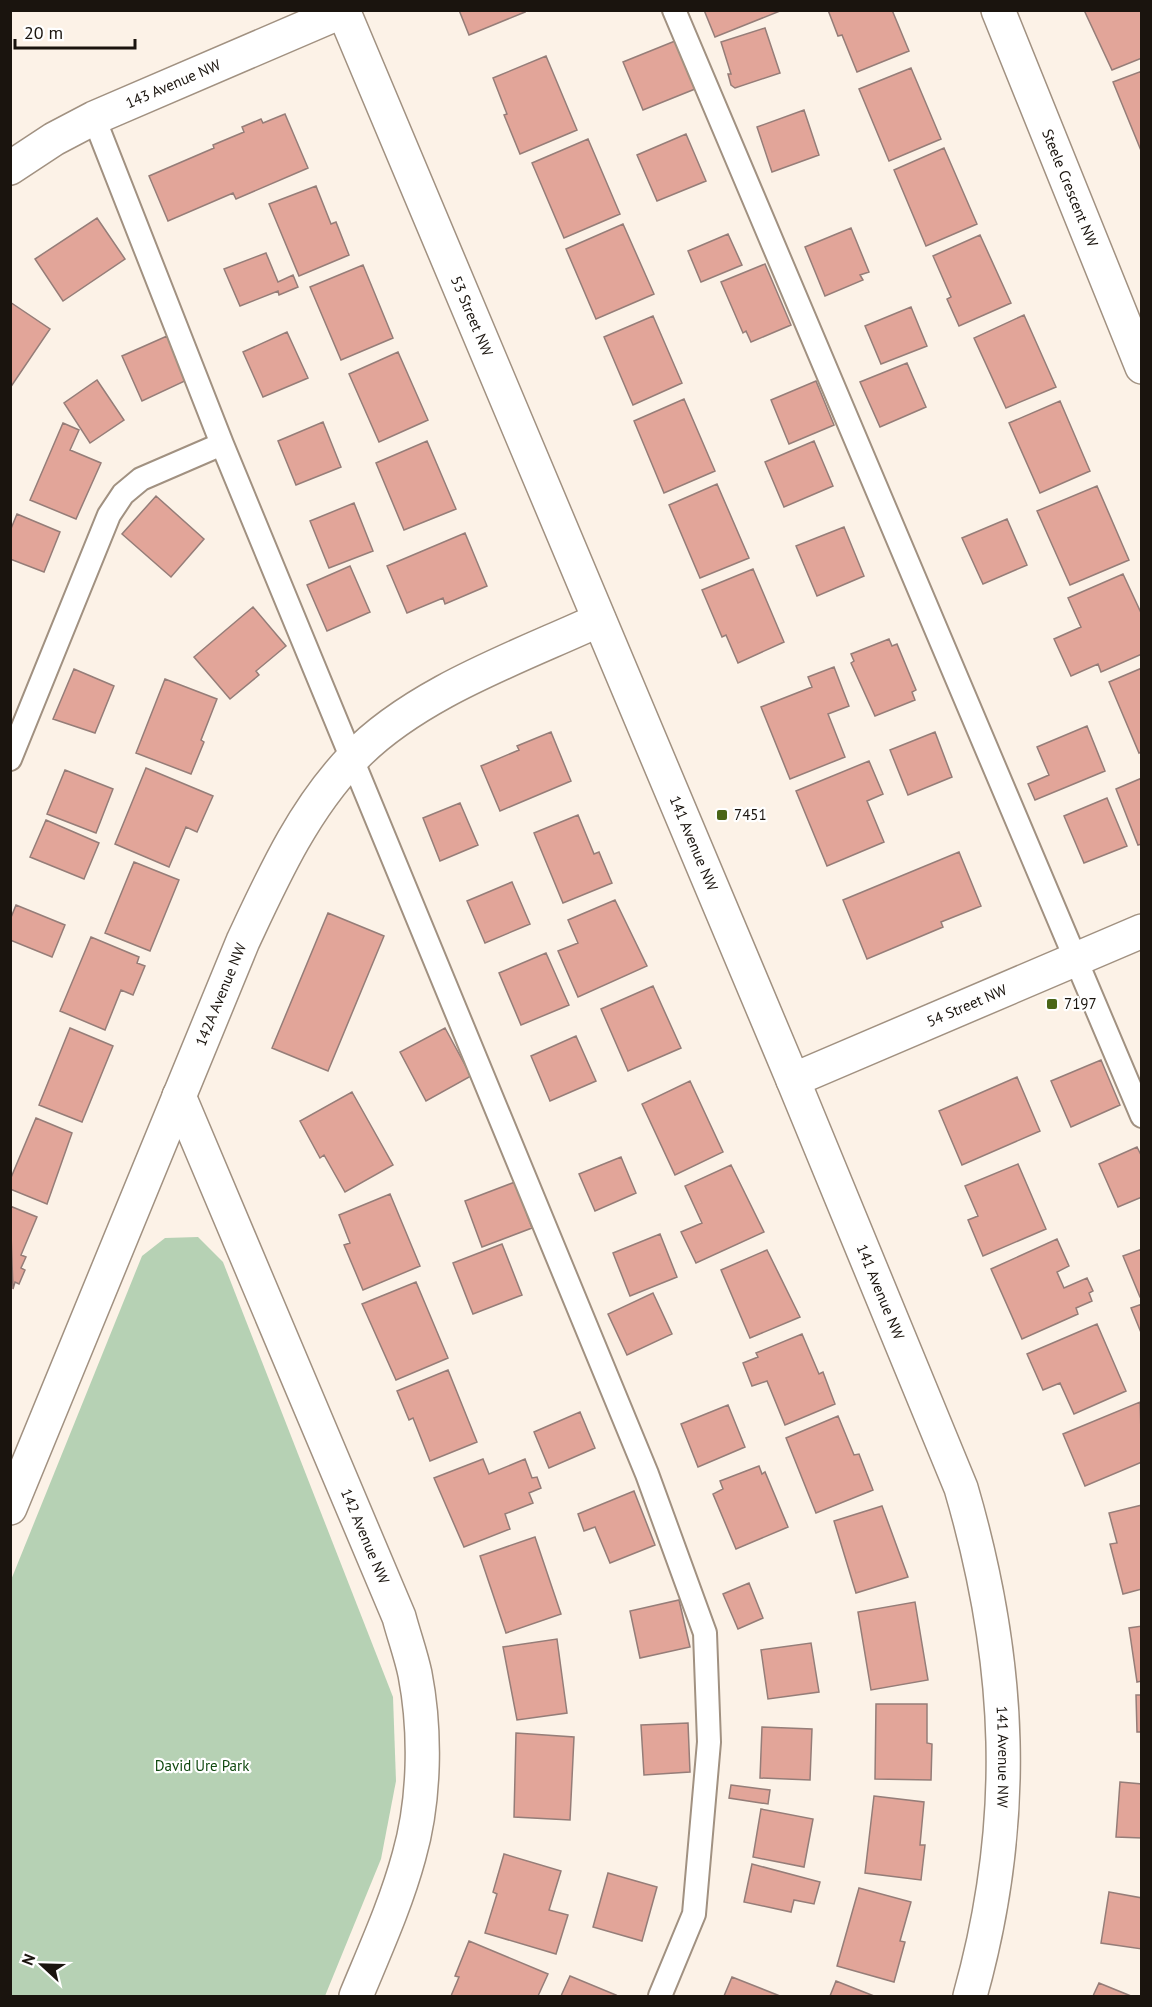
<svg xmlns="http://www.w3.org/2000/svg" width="1152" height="2007" viewBox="0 0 1152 2007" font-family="'PT Sans',sans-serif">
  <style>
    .green { fill: #b6d1b4 }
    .building { fill: #e2a599; stroke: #957d78; stroke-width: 1.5 }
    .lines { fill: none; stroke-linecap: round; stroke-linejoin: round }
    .lane-casing { stroke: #a19181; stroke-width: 26 }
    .street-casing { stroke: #a19181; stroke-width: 36 }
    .secondary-casing { stroke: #a19181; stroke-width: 36 }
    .lane { stroke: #fff; stroke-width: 22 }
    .street { stroke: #fff; stroke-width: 33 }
    .secondary { stroke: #fff; stroke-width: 33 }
    .poi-dot { fill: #4a6516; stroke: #fff; stroke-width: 2 }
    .labels { text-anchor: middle; stroke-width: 4.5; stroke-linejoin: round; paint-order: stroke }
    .street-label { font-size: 15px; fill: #1a140e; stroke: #fff }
    .poi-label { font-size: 15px; fill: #1a140e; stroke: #fff; text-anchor: start }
    .park-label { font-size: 15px; fill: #10490f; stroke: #fff }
  </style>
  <rect width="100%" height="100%" fill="#fcf2e7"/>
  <path class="green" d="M198,1237L223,1262L393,1697L396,1781L381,1859L325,1996H11V1580L142,1256L165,1238Z"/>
  <path class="building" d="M459,10H524L525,12L469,35Z
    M704,10H780V11L715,37Z
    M828,10H892L909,51L857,72L842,35L838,36Z
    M1084,10H1142V58L1112,70Z
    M765,28L780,73L735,88L731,85L728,74H731L721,42Z
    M675,41L695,89L643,110L623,62Z
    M546,56L577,130L520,154L504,115L507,114L493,78Z
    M911,68L941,139L889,161L859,89Z
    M1142,71V153L1113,82Z
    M804,110L819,155L772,172L757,127Z
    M285,114L308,168L236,199L233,193L168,221L149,176L214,148L213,145L244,132L242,127L261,119L263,123Z
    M686,134L706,181L657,201L637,155Z
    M588,139L620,214L564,238L532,163Z
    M944,148L977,224L926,246L894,170Z
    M316,186L331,224L336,222L349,255L299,276L269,204Z
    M97,218L125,259L63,301L35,259Z
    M623,224L654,294L596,319L566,249Z
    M851,228L869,272L860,275L863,280L825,296L805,247Z
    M728,234L742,265L701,282L688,251Z
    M980,235L1011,303L959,326L947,299L951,297L933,256Z
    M266,253L278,282L293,275L298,287L279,295L278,291L240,306L224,269Z
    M765,264L791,325L751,342L746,331L743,333L721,282Z
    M363,265L393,338L341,360L310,287Z
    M10,302L50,329L10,388Z
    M911,307L927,346L881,364L865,326Z
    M1024,315L1056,387L1006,408L974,338Z
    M653,316L682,383L633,405L604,337Z
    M287,332L308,378L263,397L243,352Z
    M167,336L187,380L142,401L122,356Z
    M398,352L428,420L379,442L349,374Z
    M907,363L926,407L880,427L860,382Z
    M97,380L124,420L90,443L64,403Z
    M816,381L834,425L789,444L771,400Z
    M684,399L715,471L664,493L634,421Z
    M1060,401L1090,471L1040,493L1009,423Z
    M323,422L341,467L296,485L278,441Z
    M63,423L79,430L70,450L101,463L76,519L30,500Z
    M427,441L456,509L404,530L376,463Z
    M814,441L833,486L784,507L765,462Z
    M717,484L749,558L700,578L669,505Z
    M1097,486L1129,560L1070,585L1037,511Z
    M156,496L204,539L171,577L122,534Z
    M354,503L373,551L329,568L310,521Z
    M17,514L60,532L44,572L10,559V531Z
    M1007,519L1027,565L983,584L962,538Z
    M844,527L864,576L817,596L796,546Z
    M465,533L487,586L445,604L443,598L407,613L387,566Z
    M350,566L370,612L327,631L307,585Z
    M753,569L784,642L738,663L726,635L722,637L702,590Z
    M1123,574L1142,615V654L1101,672L1098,664L1071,676L1054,639L1081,627L1068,598Z
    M253,607L286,646L256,671L259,675L230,699L194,657Z
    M889,639L892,646L897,644L916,690L912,692L915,700L875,716L851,663L854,661L851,654Z
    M834,667L849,706L828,714L845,757L790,779L761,707L812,687L808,677Z
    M1142,668V751L1139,753L1109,682Z
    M74,669L114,686L95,733L53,719Z
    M165,679L217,699L201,740L204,742L191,774L136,753Z
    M1087,726L1105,771L1035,800L1028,784L1049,775L1037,747Z
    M551,732L571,781L500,811L481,766L519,750L517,746Z
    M935,732L952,777L908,795L890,750Z
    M869,761L883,794L867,801L884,842L827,866L796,791Z
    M146,768L213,796L197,832L186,827L169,867L115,844Z
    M65,770L113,789L96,833L47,814Z
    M1142,778V844L1138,845L1116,789Z
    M1107,798L1127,846L1084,863L1064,816Z
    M460,803L478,845L440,861L423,818Z
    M578,815L594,854L599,852L612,883L563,903L534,833Z
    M46,820L99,843L84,879L30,857Z
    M959,852L981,906L941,922L943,927L867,959L843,900Z
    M134,862L179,880L150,951L105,933Z
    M512,882L530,924L485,943L467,901Z
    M615,900L647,966L578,997L558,951L578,943L568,920Z
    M16,905L65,925L52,957L10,940V920Z
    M328,913L384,936L328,1071L272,1048Z
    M91,937L139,957L137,963L145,966L133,995L121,990L105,1030L60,1011Z
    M546,953L569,1005L521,1025L499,973Z
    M653,986L681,1048L628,1071L601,1009Z
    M70,1028L113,1046L82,1122L39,1105Z
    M445,1028L471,1076L426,1101L400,1052Z
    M576,1036L596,1081L550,1101L531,1056Z
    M1101,1060L1120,1105L1071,1127L1051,1081Z
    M1017,1077L1040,1131L962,1165L939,1111Z
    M690,1081L723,1152L675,1175L642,1104Z
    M352,1092L393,1165L345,1192L324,1155L320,1158L300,1121Z
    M36,1118L72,1133L47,1204L10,1189V1180Z
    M1137,1147L1142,1157V1197L1118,1207L1099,1164Z
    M621,1157L636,1193L595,1211L579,1174Z
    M1018,1164L1046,1229L983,1256L968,1220L978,1216L965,1186Z
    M731,1165L764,1232L696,1263L681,1232L702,1223L685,1186Z
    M515,1182L532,1228L482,1247L465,1201Z
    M390,1194L420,1266L363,1290L344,1245L350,1243L339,1215Z
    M10,1206L37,1217L21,1255L26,1257L21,1268L25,1270L19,1284L15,1282L13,1289Z
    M660,1234L677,1277L630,1296L613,1253Z
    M1057,1239L1069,1266L1057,1272L1064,1288L1087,1278L1093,1291L1089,1293L1092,1301L1076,1308L1078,1314L1022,1339L991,1269Z
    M502,1244L522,1295L473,1314L453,1263Z
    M1142,1249V1297H1140L1123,1256Z
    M767,1250L800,1317L750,1338L721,1270Z
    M416,1282L448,1358L396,1380L362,1304Z
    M653,1293L672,1334L627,1355L608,1314Z
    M1142,1304V1335L1131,1308Z
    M1097,1324L1126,1391L1074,1414L1060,1383L1043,1390L1027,1354Z
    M802,1334L819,1374L823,1372L835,1404L785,1425L767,1381L752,1386L743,1363L758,1357L756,1353Z
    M448,1370L477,1442L430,1461L413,1418L409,1420L397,1391Z
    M1140,1402L1142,1462L1085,1486L1063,1434Z
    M728,1405L745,1447L698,1467L681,1424Z
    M580,1412L595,1448L549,1468L534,1432Z
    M838,1416L854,1455L859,1454L873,1490L816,1513L786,1438Z
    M483,1459L489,1474L525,1459L532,1478L537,1477L541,1488L529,1493L533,1503L505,1514L510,1529L464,1547L434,1478Z
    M759,1466L762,1474L765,1472L788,1527L736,1549L713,1494L723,1489L720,1481Z
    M634,1491L655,1545L610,1563L595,1527L584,1531L578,1514Z
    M1142,1505V1589L1123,1594L1110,1544L1117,1543L1109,1513Z
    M882,1506L908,1577L856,1593L834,1521Z
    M535,1537L561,1614L506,1633L480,1556Z
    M749,1583L763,1618L738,1629L723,1594Z
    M679,1600L690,1647L640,1658L630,1611Z
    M915,1602L928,1680L871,1690L858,1612Z
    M1142,1626V1681L1137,1682L1129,1628Z
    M557,1639L567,1713L517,1720L503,1647Z
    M811,1643L819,1692L768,1699L761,1650Z
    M1136,1695H1142V1732H1137Z
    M876,1704H927V1743L932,1744L931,1780L875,1779Z
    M688,1723L690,1772L644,1775L641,1725Z
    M762,1727L812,1729L810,1780L760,1778Z
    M516,1733L574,1737L570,1820L514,1817Z
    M1120,1782L1142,1784V1838L1116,1837Z
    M731,1785L770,1790L768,1804L729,1798Z
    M874,1796L924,1802L920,1845H925L921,1880L865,1873Z
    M761,1809L813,1819L804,1867L753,1857Z
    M504,1854L561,1871L549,1910L568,1915L556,1954L485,1933L497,1894L493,1892Z
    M752,1864L820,1882L814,1904L794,1900L791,1912L744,1902Z
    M608,1873L657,1887L642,1941L593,1927Z
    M859,1888L911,1902L900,1941L905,1942L894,1982L837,1966Z
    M1109,1892L1142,1898V1949L1101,1943Z
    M469,1941L548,1974L538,1996H451L459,1977L455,1976Z
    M570,1976L616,1995L615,1996H561Z
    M732,1977L780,1996H724Z
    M836,1981L874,1996H830Z
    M1099,1983L1131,1996H1093Z"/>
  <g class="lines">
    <g class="lane-casing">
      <path id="lane" d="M674,10L1142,1116
        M94,118L222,444L647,1474L705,1633L709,1742L694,1914L660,1996
        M10,759L109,515L123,494L141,479L222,444"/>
    </g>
    <g class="street-casing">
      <g id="street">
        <path id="s1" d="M998,10L1142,367"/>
        <path id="s2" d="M10,168L54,139L94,118L343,11"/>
        <path id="s3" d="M793,1080L1142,931"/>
        <path id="s4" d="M179,1096L399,1617C404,1636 411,1655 415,1674C426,1731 425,1800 409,1856C396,1904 375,1950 356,1996"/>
        <path id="s5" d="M10,1508L243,941C273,877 303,810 353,758C415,693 519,657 599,620"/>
      </g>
    </g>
    <g class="secondary-casing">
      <g id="secondary">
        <path id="s6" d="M343,10L793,1080L961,1488C1012,1662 1019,1821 970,1996"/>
      </g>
    </g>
    <use href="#lane" class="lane"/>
    <use href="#street" class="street"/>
    <use href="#secondary" class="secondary"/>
  </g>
  <g class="poi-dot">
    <rect x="716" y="809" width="12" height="12" rx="3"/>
    <rect x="1046" y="998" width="12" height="12" rx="3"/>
  </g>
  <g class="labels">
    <g class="street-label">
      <text dy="5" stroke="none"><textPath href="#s2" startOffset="184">143 Avenue NW</textPath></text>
      <text dy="5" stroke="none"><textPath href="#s1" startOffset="192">Steele Crescent NW</textPath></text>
      <text dy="5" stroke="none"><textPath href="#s6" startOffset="332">53 Street NW</textPath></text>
      <text dy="5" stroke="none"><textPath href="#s6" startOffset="904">141 Avenue NW</textPath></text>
      <text dy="5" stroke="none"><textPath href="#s5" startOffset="555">142A Avenue NW</textPath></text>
      <text dy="5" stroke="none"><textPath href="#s3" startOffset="189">54 Street NW</textPath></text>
      <text dy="5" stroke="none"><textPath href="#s6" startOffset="1390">141 Avenue NW</textPath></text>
      <text dy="5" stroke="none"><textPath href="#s4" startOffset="478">142 Avenue NW</textPath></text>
      <text dy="5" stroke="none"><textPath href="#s6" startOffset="1875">141 Avenue NW</textPath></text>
    </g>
    <g class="poi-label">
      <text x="734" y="820">7451</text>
      <text x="1064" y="1009">7197</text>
    </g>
    <g class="park-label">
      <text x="202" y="1771">David Ure Park</text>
    </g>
  </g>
  <rect width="1152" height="2007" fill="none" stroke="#1a140e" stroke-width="24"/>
  <g transform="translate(42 1965) rotate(292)" stroke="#ffffff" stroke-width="4.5" paint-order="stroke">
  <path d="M0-4.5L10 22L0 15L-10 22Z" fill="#1a140e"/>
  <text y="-9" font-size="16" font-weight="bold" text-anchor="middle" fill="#1a140e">N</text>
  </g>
  <path d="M15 39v9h120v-9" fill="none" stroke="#1a140e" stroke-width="3"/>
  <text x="24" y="39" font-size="18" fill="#1a140e" stroke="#ffffff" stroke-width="4.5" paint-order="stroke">20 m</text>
</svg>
